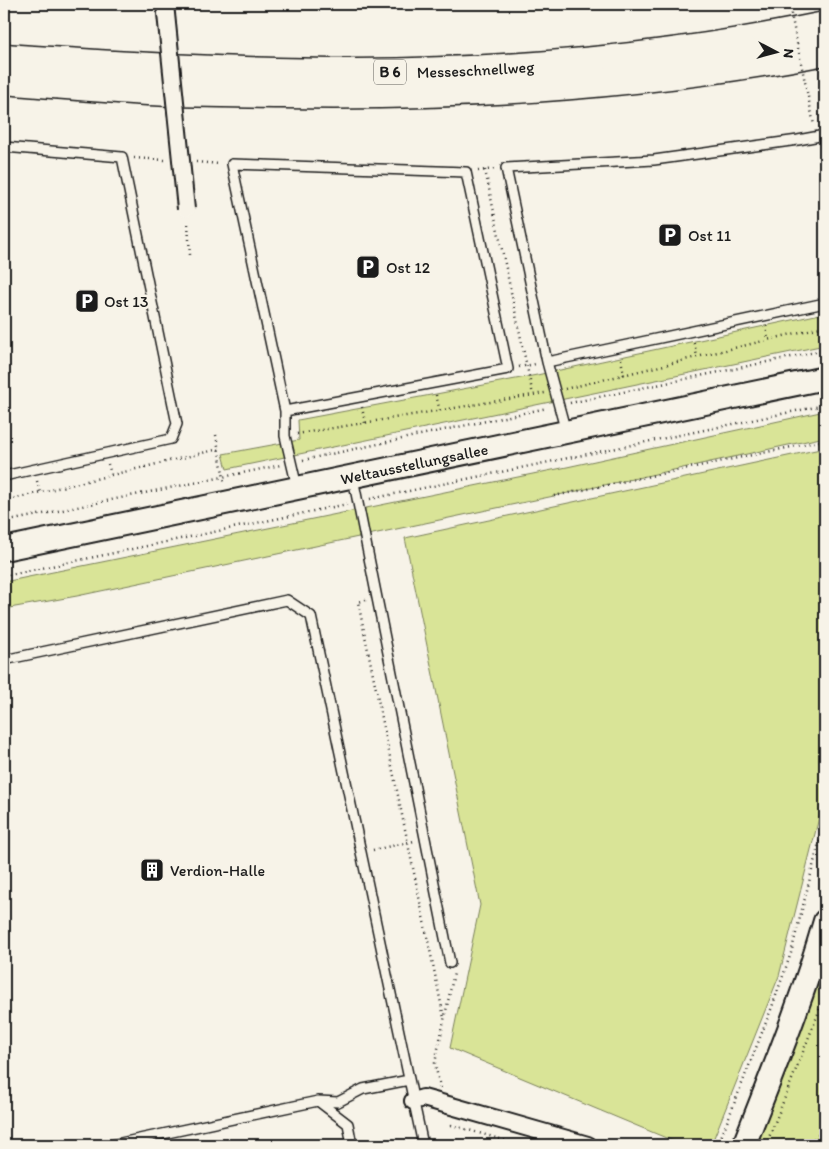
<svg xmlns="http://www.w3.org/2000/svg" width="829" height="1149" viewBox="0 0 829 1149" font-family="Itim,sans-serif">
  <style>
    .green { fill: #d9e497; stroke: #7a805a }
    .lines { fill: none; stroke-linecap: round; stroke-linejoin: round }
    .lane-casing { stroke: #1c1c1c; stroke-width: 12 }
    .street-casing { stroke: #1c1c1c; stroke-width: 20 }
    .secondary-casing { stroke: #1c1c1c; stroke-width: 26 }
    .highway-casing { stroke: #1c1c1c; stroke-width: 31 }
    .path { stroke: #1c1c1c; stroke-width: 2.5; stroke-dasharray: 1 4; stroke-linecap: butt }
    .lane { stroke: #f7f3e8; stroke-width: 9 }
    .street { stroke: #f7f3e8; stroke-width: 16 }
    .secondary { stroke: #f7f3e8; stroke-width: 22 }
    .highway { stroke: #f7f3e8; stroke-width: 28 }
    .street-bridge-casing { stroke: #1c1c1c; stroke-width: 20; stroke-linecap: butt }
    .path-bridge { stroke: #1c1c1c; stroke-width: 2.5; stroke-dasharray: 1 4; stroke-linecap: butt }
    .street-bridge { stroke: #f7f3e8; stroke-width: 16 }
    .labels { text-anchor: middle; stroke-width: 5; stroke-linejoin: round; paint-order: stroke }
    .shield { fill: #f7f3e8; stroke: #5e5c59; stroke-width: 1 }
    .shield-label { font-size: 15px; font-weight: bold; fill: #1c1c1c }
    .street-label { font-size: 16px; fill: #1c1c1c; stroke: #f7f3e8 }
    .poi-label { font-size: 16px; fill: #1c1c1c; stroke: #f7f3e8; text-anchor: start }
  </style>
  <rect width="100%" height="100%" fill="#f7f3e8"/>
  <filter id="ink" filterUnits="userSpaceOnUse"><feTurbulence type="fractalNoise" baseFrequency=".02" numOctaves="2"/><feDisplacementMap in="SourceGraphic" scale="10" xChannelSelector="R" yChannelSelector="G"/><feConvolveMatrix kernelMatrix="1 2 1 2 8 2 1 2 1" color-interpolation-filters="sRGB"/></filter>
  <g filter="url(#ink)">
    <path class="green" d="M825,313V345L227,469L223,454L299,440L298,420L537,375Z
      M825,411V437L554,496L77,596L4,609V582L567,467Z
      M825,448V794L779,976L711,1145H683L450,1048L480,905L405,538Z
      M825,921V1145H744Z"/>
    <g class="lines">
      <g class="lane-casing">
        <path id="lane" d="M4,147L122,157L177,424L171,439L4,476
          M547,362L825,303
          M285,411L508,369L466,172L232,164L285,411V436L297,487
          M566,432L547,362L506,168L654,160L798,140L825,135
          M353,478L450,963
          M4,660L287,600L311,616L423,1145
          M318,1101L338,1102L363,1089L409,1080
          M111,1145L318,1101L348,1124L352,1145"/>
      </g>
      <g class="street-casing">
        <path id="street" d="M413,1101L423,1098L434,1101L588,1145"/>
      </g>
      <g class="secondary-casing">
        <g id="secondary">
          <path id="s1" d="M4,549L825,378"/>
          <path d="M744,1145C773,1071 803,998 825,921"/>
        </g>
      </g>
      <g class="highway-casing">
        <g id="highway">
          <path id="s2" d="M4,58C121,66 238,73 356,73C513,72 671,58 825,26"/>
          <path d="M4,80C52,84 100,88 148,91C192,93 237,93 281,94C463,97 646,85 825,51"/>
        </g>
      </g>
      <path class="path" d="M806,87L814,125
        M134,158L165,160
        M196,162L220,164
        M485,170L533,395
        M478,171L495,169
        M188,224L190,255
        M766,326L768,339
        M694,343L697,356
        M621,359L624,375
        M519,367L536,364
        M565,389L825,326
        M436,395L440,411
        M570,403L825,350
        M362,407L365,423
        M297,434L545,393
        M216,435L225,484
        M303,460L547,408
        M108,464L111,474
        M37,481L40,492
        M554,496L825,440
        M370,499L825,405
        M4,501L219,449
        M4,522L281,465
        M4,576L347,504
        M366,600L358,602L444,1018
        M373,850L414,841
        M440,1088L435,1063L454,973
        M451,1125L521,1145
        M718,1145L772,1007L791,953L825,819
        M766,1145L818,1014L825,990
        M806,1145L825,1130"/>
      <use href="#lane" class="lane"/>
      <use href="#street" class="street"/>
      <use href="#secondary" class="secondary"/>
      <use href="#highway" class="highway"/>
      <g class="street-bridge-casing">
        <path id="street-bridge" d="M165,4L186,209"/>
      </g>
      <path class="path-bridge" d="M789,4L806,87"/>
      <use href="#street-bridge" class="street-bridge"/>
    </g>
  </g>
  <defs>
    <g id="parking-square" transform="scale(1.25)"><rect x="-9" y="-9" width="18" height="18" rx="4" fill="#1c1c1c" stroke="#f7f3e8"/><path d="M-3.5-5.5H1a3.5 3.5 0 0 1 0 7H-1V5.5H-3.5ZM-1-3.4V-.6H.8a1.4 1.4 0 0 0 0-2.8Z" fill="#fff"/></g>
    <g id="building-square" transform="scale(1.25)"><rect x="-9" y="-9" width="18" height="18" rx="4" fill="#1c1c1c" stroke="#f7f3e8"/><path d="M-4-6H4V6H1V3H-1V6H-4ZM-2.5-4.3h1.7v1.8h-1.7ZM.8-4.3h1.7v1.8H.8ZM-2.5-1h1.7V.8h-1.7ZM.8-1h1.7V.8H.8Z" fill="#fff"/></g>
  </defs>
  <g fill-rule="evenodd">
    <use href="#parking-square" x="670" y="235"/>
    <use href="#parking-square" x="368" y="267"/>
    <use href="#parking-square" x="87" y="301"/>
    <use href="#building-square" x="152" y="870"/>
  </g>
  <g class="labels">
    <rect class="shield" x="374" y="59.5" width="32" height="25" rx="4"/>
    <g class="shield-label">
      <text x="390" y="77">B 6</text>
    </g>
    <g class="street-label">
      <text dy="6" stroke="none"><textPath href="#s2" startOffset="472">Messeschnellweg</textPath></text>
      <text dy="6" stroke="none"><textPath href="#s1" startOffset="419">Weltausstellungsallee</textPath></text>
    </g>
    <g class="poi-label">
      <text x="688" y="241">Ost 11</text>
      <text x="386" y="273">Ost 12</text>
      <text x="104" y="307">Ost 13</text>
      <text x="170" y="876">Verdion-Halle</text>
    </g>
  </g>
  <rect width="829" height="1149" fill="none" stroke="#f7f3e8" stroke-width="20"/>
  <rect x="10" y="10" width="809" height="1129" fill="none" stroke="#1c1c1c" stroke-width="2" filter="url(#ink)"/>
  <g transform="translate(776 52) rotate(96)" stroke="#f7f3e8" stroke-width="4" paint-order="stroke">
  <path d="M0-4L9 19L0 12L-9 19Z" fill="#1c1c1c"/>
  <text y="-8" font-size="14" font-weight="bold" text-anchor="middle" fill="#1c1c1c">N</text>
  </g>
</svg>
